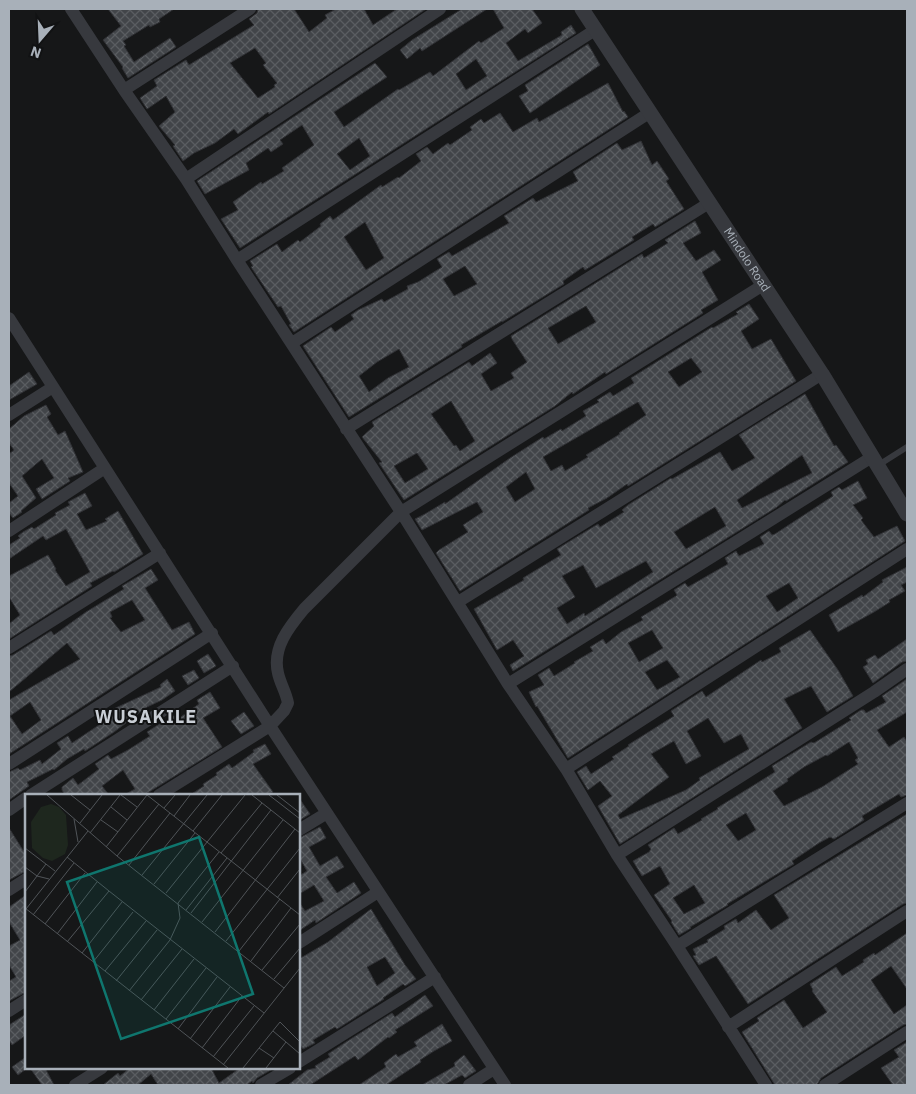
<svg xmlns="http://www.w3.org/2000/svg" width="916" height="1094" viewBox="0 0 916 1094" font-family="'IBM Plex Sans',sans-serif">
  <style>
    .building { fill: url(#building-cross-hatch); stroke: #303135; fill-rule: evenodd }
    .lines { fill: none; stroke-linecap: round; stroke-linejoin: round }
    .service { stroke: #37393e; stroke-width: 6 }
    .minor { stroke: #37393e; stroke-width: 12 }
    .tertiary { stroke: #37393e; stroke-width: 15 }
    .labels { text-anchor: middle; stroke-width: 4; stroke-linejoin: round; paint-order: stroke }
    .street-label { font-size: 12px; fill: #a8b0b9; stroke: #111213 }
    .district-label { font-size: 18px; font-weight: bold; letter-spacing: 1px; fill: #c9ced5; stroke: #111213 }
    .inset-road { fill: none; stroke: #505458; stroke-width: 1 }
    .view { fill: #0f766e; fill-opacity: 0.15; stroke: #0f766e; stroke-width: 2.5 }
    .inset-edge { fill: none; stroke: #a8b0b9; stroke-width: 2.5 }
  </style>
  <defs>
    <pattern id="building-cross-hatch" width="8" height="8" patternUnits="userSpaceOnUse" patternTransform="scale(1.25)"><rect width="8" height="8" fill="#424549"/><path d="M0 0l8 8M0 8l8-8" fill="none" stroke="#5a5d61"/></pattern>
  </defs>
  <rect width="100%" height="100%" fill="#161718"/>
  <path class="building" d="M108,9H174L159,19L160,22L150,27L149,25L123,41L126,45L124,46L134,62L170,38L176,47L128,78L122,68L123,67L103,40L121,26Z
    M258,9H294L309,32L327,18L325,15L336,9H364L373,25L397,9H426L269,114L268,112L238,134L234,129L215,143L194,153L183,161L173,146L175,145L159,126L175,112L166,96L147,109L140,98L157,86L154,80L186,60L189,65L254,25L249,19L257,13ZM255,48L266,63L263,65L277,83L274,85L275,87L258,98L230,63Z
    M462,9H487L422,51L420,48L407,59L400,50L412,40Z
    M493,9H532L542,23L528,33L525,29L506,43L518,61L562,35L561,32L571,25L576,33L240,248L221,219L238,210L233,202L261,182L262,184L284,171L282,168L314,145L302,125L280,140L283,144L271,152L268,148L246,163L249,170L205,194L197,181L375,63L387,77L334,112L344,127L398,89L399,90L430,72L433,76L479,41L481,43L504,28ZM476,59L487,76L466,90L456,74ZM359,138L370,156L350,170L337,154Z
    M588,44L600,65L530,113L519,96L528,91L525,85Z
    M608,83L623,112L624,111L628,117L294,332L289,325L291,324L281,306L278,307L251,267L253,266L250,261L277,244L282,252L298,240L300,242L321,226L320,224L330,216L333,220L381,185L382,187L398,177L399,178L421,161L416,154L427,147L433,154L448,143L450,145L472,130L470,127L481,119L484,123L500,113L513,132L537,118L539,122ZM365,222L384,258L366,270L344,237Z
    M641,141L652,165L657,161L669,179L666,181L684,209L655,227L653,224L632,237L634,240L585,270L583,267L563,281L564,284L502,322V321L461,345L462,347L349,417L303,346L331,327L335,332L354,319L351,315L358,310L382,299L384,302L408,289L407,286L418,282L442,267L437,259L449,252L452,256L509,223L504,216L533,198L536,202L578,181L573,172L617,143L622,150ZM465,266L477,284L454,296L443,279ZM399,349L409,367L388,378L369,392L359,376L377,362Z
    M695,221L701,233L683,243L696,261L714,250L721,260L702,272L718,300L701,310L703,313L606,374L605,372L573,394L572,392L555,406L404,500L379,463L382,462L362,437L374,426L372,422L469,362L472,366L490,353L497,363L481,374L491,391L514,378L511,373L527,362L512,339L511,336L642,254L644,258L668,243L665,240ZM586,306L596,322L558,344L548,328ZM451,401L475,441L460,451L456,445L454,446L431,414ZM417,453L428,469L405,483L394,466Z
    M749,304L759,319L741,331L752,349L771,339L796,381L628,486L627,484L607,498L588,508L589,510L460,591L436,553L439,550L468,532L463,525L483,512L477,502L422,530L415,519L425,514L445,502V504L510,458L543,437L544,439L561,429L562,431L586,416L583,411L599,402L597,400L610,392L613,396L634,383L631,378L712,327L713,328L738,314L736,312ZM691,358L702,372L679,387L668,372ZM638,402L646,415L619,433L620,434L586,455L588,457L565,471L562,465L551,471L543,457ZM526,472L535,489L515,502L506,487Z
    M29,372L37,384L9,400V386Z
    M805,394L834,446L836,445L848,462L786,501L785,500L777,507L513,671L510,665L524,656L513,640L497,650L474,609L524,580L523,578L561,555L557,549L598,524L600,527L624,512L622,510L628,505L671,478L672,479L720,452L732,471L755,458L739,435ZM802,455L812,473L742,508L737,500ZM715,507L726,526L686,549L674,532ZM646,561L653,572L585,616L584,613L567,624L557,608L575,597L562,576L583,565L596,588Z
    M46,405L51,414L47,417L58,435L65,431L83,472L68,478L70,481L42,499L36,489L54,478L42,459L22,476L36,498L21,511L22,512L13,518L9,513V503L18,496L9,483V454L14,450L9,443V429L24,416Z
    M858,481L867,498L853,505L863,518L861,520L874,537L897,526L905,541L568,758L537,706L536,707L529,692L544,685L538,675L549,668L554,676L575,663L574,662L593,651L590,647L603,639L606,644L621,632L643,620L641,617L676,596L677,595L674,590L685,583L688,587L728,564L725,558L736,551L739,556L764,544L760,537L769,531L772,535L775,534L833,496L831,492L839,487L842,490ZM789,583L798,598L777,612L766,596ZM652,630L663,648L639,662L628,643ZM667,660L680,677L657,690L645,672Z
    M85,493L92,506L77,514L86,530L107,521L105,519L118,511L143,554L114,572L113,571L90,583L92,586L9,639V624L20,615L9,597V576L48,555L56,569L55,570L66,586L90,572L66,529L46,540L43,536L9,559V545L20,538L18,536L23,532L32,527L34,529L56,515L55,513L70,505L68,502Z
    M907,567V582L901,585L905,591L889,600L890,602L874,612L838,632L829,615L862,595L863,597L883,582L882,580Z
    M151,569L158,580L145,588L172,630L189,622L195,634L9,754V700L80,659L67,643L9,692V656L13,655L51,631L54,635L86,612L124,589L122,586ZM132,600L145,620L121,632L110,618L112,617L110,612ZM30,702L41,720L22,734L10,716Z
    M810,630L838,670L853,696L827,712L811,686L784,699L802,728L620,844L598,806L612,796L600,781L588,790L577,772L586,766L591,774L614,759L612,757L629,746L628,745L674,716L671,711L702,691L706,697L761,660L762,662L781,652L779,648ZM708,718L724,743L741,734L749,749L699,778L700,780L686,790L620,819L618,815L669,777L651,754L674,741L686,764L701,756L687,731Z
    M907,639V661L902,662L873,683L863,667L868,664L866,660L875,655L878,659Z
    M208,654L216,666L204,673L197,661Z
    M194,670L199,678L188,685L182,676Z
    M167,679L175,691L162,700L147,707L114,732L85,751L84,749L67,759L54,770L53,769L27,782L29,786L9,800V772L18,768L20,770L40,760L42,764L61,749L57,743L68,736L72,743L111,717L107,712L161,687L160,685Z
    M907,679V712L877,730L889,747L904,737L907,742V795L901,797L899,794L862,816L864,820L834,839L830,837L819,843L792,861L794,864L727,904L728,905L690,927L691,928L679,935L671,922L672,921L654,895L670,884L660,866L642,876L633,861L649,852L651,849L648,845L674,828L678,834L702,820L701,819L718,809L717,808L775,772L772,766L811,742L814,743L851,720L849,718L861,710H864L866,713L886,702L882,696ZM849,742L858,758L855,760L858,764L822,787L784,806L773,791L788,781L787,779L804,767L826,755L827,756ZM746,813L756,830L738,841L726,825ZM694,885L705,903L684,914L673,898Z
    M210,692L220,708L203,718L222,747L144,795H124L135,789L123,770L102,786L109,795H65L62,790V787L73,778L78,785L99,769L95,764L108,755L111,759L128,750L150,736L147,732L172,716H176L178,719L199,704L197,700Z
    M244,712L254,726L241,734L231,721Z
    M265,744L271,754L253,764L273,792L268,795H190L204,786L203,784L217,775L216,773L229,764L232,768L254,752L253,750Z
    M299,798L310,814L300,820L299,819Z
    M907,814V903L903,904L748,1004L716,956L699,965L693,956L696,955L693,949L708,942L707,940L725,929L724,926L736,919L738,923L756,910L771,930L789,918L774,895Z
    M320,827L326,838L309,847L320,866L337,856L344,867L326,877L337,893L354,882L361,893L316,923L315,920L299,931V902L305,911L324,901L314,885L299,894V876L307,871L299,857V838Z
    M9,828L26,855V871L9,880Z
    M26,895V992L9,1001V981L16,977L9,965V946L20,940L9,922V907Z
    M371,909L405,965L416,979L405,986L403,984L383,998L384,999L337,1029L335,1027L313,1040L315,1043L303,1049L299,1043V959L328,942ZM385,957L395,973L377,986L367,967Z
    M907,933V989L891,966L871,980L894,1014L907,1005V1024L903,1025L821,1078L817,1085H775L742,1032L759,1021L757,1018L784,1000L803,1028L827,1012L812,991L813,990L810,984L836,967L842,976L864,962L863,960L874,953L875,955Z
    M425,995L433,1006L395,1030L397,1032L389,1038L388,1037L358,1060L355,1056L310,1085H288L307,1070L316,1068L315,1066L330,1057L328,1054L346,1042L392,1013L395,1017Z
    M26,1014V1035L12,1045L9,1040V1025Z
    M442,1024L452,1041L434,1051L420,1060L421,1062L386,1085H359L386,1067L384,1063L396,1054L398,1057L417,1046L414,1042Z
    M907,1042V1085H893L881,1068L899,1057L894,1050Z
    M464,1055L476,1071L471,1074L465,1078L462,1075L444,1085H422L455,1066L454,1063Z
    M26,1057V1069L18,1075L12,1067Z
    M30,1068H45L54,1085H42Z
    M130,1068H211L219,1083L240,1068H274L257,1078L253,1083L252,1081L247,1085H158L151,1074L138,1085H103L118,1073L120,1076Z"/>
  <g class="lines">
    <path class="service" d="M877,466L907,447"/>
    <path class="minor" d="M71,9L124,90L186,179L237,260L401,512L508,684L566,769L617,855L677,946
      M124,90L250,9
      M186,179L440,9
      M237,260L595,30
      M9,318L270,726L505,1085
      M292,343L649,113
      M9,415L53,387
      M346,429L709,203
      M9,531L105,468
      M458,602L822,374
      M9,648L160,553
      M508,684L872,457
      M9,764L212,633
      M566,769L907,549
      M31,795L233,666
      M159,795L270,726L284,711L288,703C286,692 280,683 278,673C272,648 289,627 304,609L401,512L763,285
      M9,810L26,798
      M299,830L327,813
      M617,855L874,692L907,669
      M9,890L26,879
      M299,943L378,892
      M9,1011L26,1000
      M728,1027L907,911
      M299,1062L435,977
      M75,1085L102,1068
      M261,1085L290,1068
      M469,1085L494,1069
      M766,1085L677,946L907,803
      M825,1085L907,1032"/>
    <path class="tertiary" id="s1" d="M582,9L822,374L907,514"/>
  </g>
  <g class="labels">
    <g class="street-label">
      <text dy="4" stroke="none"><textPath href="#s1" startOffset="300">Mindolo Road</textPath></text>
    </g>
    <g class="district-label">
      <text x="146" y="723">WUSAKILE</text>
    </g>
  </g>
  <g transform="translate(25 794)">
    <rect width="275" height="275" fill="#161718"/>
    <path d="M26,10L34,13L41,21L43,51L40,60L27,67L18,64L7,54L6,28L16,13Z" fill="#1e271e"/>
    <path class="inset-road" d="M22,1L92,62L259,194M46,1L65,16M96,1L112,13M122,1L275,121M227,1L275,39M244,1L275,25M252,1L275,19M86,13L102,26M139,14L150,1M149,22L165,1M49,25L53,48M76,26L93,38M55,29L77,1M168,37L197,1M65,39L95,1M81,53L122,1M0,54L30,77M196,59L237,9M92,62L134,10M42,63L84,97L42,148M104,71L145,19M0,73L12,82L24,85M117,81L182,1M129,90L170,39M84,97L239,219M0,98L21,70M141,99L220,1M252,104L275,75M0,114L203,274M1,115L63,37M161,116L202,64M166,119L246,16M8,121L49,69M177,128L258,26M20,130L60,79M190,138L270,35M32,140L72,88M201,147L275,54M214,157L255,105M57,159L97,108M226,167L266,114M68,168L108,118M237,176L275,130M80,177L121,127M249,185L275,154M91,187L132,136M104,197L145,146L155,124L153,109L194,58M116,206L157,155M129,216L169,165M141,225L181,174M153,235L192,183M165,245L205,193M261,248L275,260M177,254L217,202M234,254L249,264M188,263L229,212M198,271L275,174M218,274L255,228L275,248M241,274L261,248L248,237"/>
    <path class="view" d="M174,43L228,200L96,245L42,88Z"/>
    <rect width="275" height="275" class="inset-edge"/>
  </g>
  <rect width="916" height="1094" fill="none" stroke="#a8b0b9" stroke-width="20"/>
  <g transform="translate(40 40) rotate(199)" stroke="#111213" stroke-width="4" paint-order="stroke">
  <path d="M0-4L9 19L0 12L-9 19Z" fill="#a8b0b9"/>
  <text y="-8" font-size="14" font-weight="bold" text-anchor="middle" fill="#a8b0b9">N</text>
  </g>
</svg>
